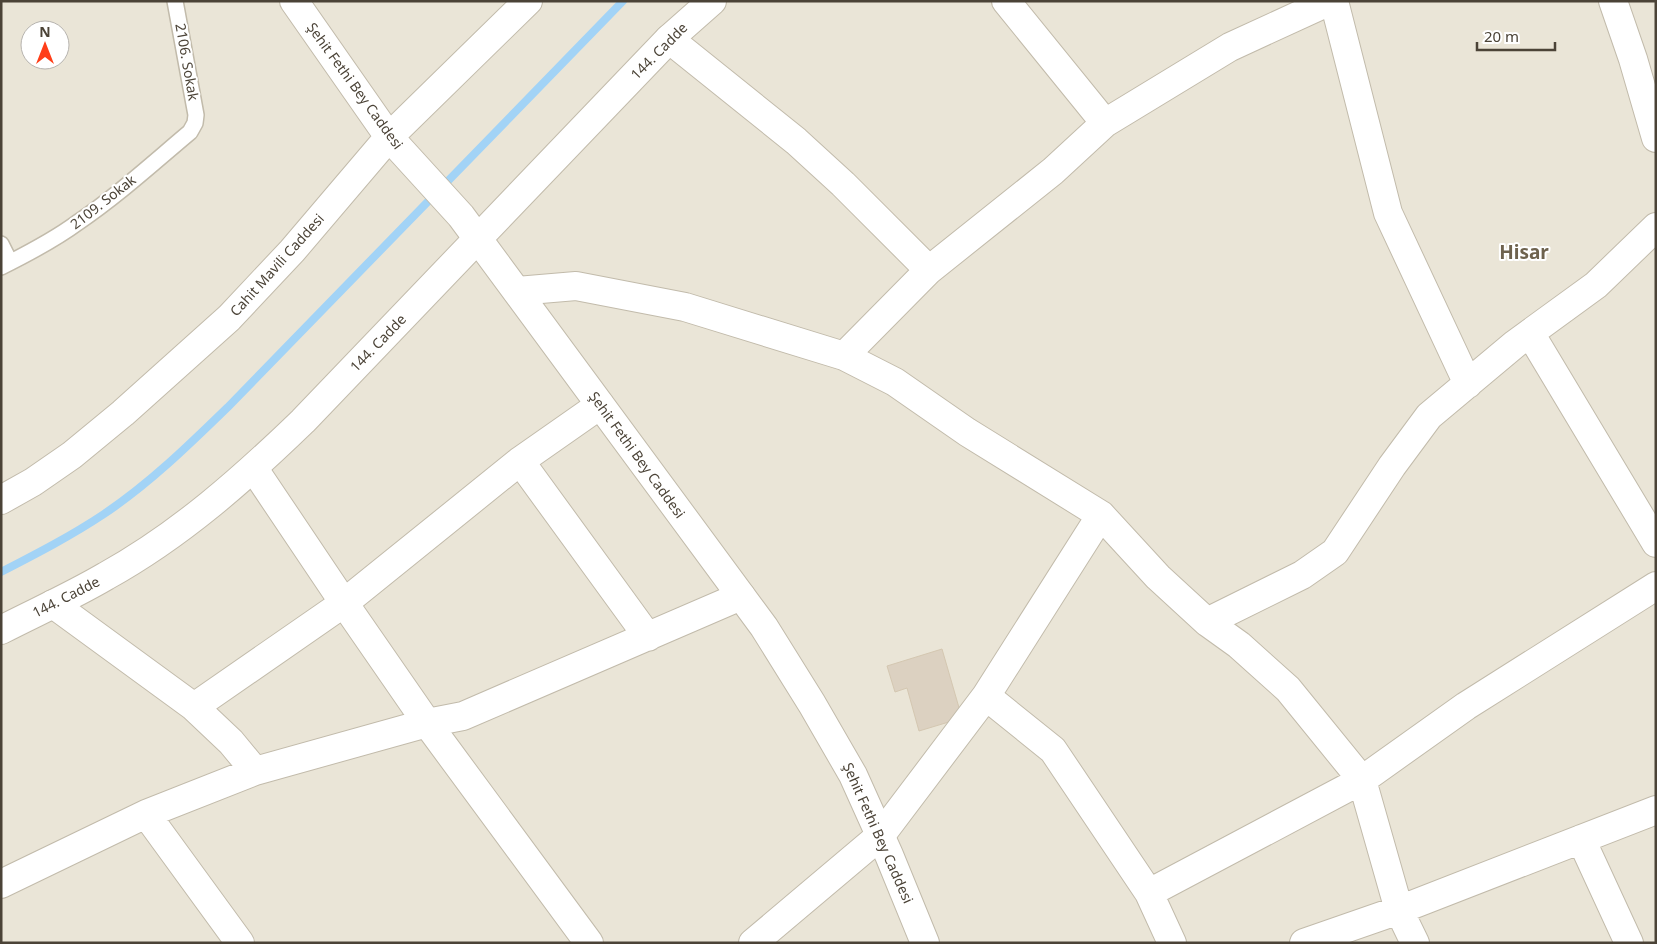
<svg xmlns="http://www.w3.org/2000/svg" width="1657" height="944" viewBox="0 0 1657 944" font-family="'Noto Sans',sans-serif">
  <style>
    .residential { fill: #eae5d7; fill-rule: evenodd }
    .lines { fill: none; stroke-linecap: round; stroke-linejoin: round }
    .stream { stroke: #a2d3f6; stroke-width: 8 }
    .building { fill: #dcd1c1; stroke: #d4c7b1 }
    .service-casing { stroke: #c2bbab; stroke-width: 18 }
    .minor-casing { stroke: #c2bbab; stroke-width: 30 }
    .tertiary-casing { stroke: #c2bbab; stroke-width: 30 }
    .service { stroke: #fff; stroke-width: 15 }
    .minor { stroke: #fff; stroke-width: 28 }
    .tertiary { stroke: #fff; stroke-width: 28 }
    .labels { text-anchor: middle; stroke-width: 4; stroke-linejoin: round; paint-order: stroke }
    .street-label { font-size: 14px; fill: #4b4337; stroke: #fff }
    .district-label { font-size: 19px; font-weight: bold; fill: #6e624d; stroke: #fff }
  </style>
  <rect width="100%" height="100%" fill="#f6f2ea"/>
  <path class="residential" d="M1,1H1656V943H1ZM30,30H60V60H30Z"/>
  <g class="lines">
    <path class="stream" d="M1,572C36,554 71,536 104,514C149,484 189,445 228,407L623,1"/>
  </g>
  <path class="building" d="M942,649L962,718L919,731L907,688L895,692L887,666Z"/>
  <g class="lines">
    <g class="service-casing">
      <path id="service" d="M1,244L10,262
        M1,267C27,254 54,240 77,223C117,196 153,163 190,132L195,123L196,115L175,1"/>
    </g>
    <g class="minor-casing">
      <path id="minor" d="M1006,1L1105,123
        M1334,1L1388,213L1468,384
        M1613,1L1633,59L1656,138
        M669,39L796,141L843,184L929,270
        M517,291L576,286L685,307L844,356L895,382L967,432L1101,515L1158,577L1207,622L1239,645L1288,689L1362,780L1399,910L1415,943
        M1530,333L1656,543
        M844,356L929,270L1053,171L1105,123L1230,47L1330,1
        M520,461L648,637
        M254,469L344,603L427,723L589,943
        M53,604L194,707L231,742L255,771
        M1207,622L1302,575L1335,552L1392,466L1429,416L1515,344L1596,285L1656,227
        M986,696L1053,750L1149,893L1172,943
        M194,707L344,603L520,461L600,405
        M146,814L240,943
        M1581,839L1629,943
        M1,884L146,814L255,771L427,723L463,716L741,596
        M1149,893L1362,780L1466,706L1656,586
        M753,943L881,835L986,696L1101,515
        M1304,943L1399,910L1656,810"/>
    </g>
    <g class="tertiary-casing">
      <path id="tertiary" d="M294,1L389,137L461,216L764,627L812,704L853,775L889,855L925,943
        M1,500L33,482L72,455L123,413L229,318L292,251L389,137L528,1
        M1,630C36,612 72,596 106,576C180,535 243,479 303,421L669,39L712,1"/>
    </g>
    <use href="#service" class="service"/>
    <use href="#minor" class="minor"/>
    <use href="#tertiary" class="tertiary"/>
  </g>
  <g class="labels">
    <g class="street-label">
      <text transform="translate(659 51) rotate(-45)" y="5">144. Cadde</text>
      <text transform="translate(187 62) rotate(80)" y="5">2106. Sokak</text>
      <text transform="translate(355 86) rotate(54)" y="5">Şehit Fethi Bey Caddesi</text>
      <text transform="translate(103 202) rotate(-38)" y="5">2109. Sokak</text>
      <text transform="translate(277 265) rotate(-48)" y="5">Cahit Mavili Caddesi</text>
      <text transform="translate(378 343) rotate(-46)" y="5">144. Cadde</text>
      <text transform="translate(637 455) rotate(54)" y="5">Şehit Fethi Bey Caddesi</text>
      <text transform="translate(66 597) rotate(-27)" y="5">144. Cadde</text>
      <text transform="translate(878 833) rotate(66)" y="5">Şehit Fethi Bey Caddesi</text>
    </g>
    <g class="district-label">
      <text x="1524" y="259">Hisar</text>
    </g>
  </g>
  <rect width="1657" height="944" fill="none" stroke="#4b4337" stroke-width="5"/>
  <g transform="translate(45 45)"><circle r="24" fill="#ffffff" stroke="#b7b4af"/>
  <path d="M0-4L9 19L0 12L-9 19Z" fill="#ff3e18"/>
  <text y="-8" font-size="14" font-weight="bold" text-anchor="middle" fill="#4b4337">N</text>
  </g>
  <path d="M1477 42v8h78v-8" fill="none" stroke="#4b4337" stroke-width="2.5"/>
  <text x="1484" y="42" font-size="15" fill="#4b4337" stroke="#ffffff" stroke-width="4" paint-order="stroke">20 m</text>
</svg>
